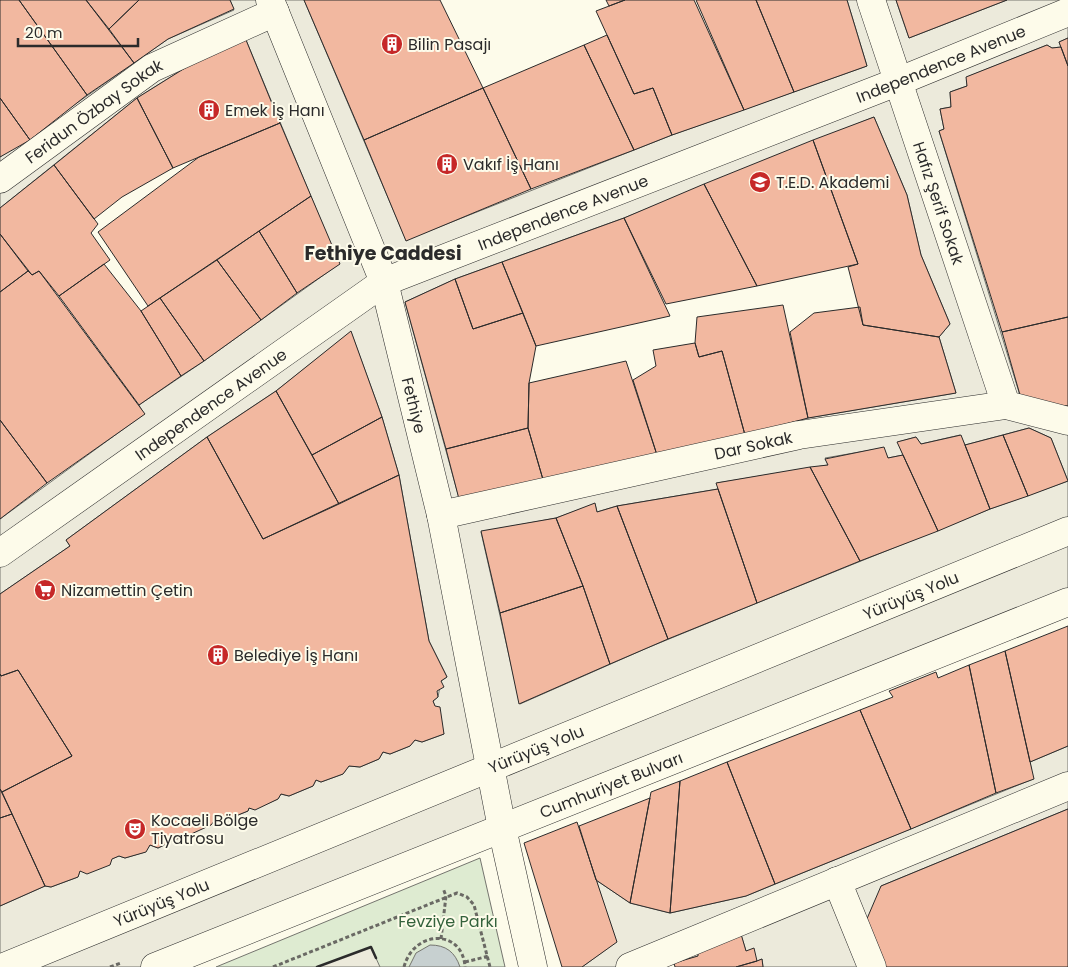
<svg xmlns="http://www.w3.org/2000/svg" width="1068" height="967" viewBox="0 0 1068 967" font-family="Poppins,sans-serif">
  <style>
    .green { fill: #deebd1; stroke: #74746e }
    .parking { fill: #eceadb; stroke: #74746e; fill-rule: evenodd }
    .water { fill: #c7d0d0; stroke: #74746e }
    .building { fill: #f2b8a0; stroke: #2b2b2b }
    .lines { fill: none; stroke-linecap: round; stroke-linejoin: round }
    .pedestrian-casing { stroke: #2b2b2b; stroke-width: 29 }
    .minor-casing { stroke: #2b2b2b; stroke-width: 29 }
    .primary-casing { stroke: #2b2b2b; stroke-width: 29 }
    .path { stroke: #6a6964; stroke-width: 3; stroke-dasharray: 4 2.5; stroke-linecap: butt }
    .pedestrian { stroke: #fdfbea; stroke-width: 28 }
    .minor { stroke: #fdfbea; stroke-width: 28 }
    .primary { stroke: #fdfbea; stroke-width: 28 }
    .wall { stroke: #2b2b2b; stroke-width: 2.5 }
    .labels { text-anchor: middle; stroke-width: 4; stroke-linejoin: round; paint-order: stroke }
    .poi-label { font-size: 16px; fill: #2b2b2b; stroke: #fdfbea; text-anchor: start }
    .street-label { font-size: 16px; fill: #2b2b2b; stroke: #fdfbea }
    .park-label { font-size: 16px; fill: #34623c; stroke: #fdfbea }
    .quarter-label { font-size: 19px; font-weight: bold; fill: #2b2b2b; stroke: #fdfbea }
  </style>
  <rect width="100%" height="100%" fill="#fdfbea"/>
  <path class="green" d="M480,858L505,967H216Z"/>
  <path class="parking" d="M230,0H304L406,240L672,135L867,66L847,0H896L909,38L1007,0H1068V38L1059,42L1061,47L1052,48L1047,45L967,77V86L950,92L951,107L940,109L944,129L939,131L1022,402L1068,406V481L1051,438L1029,428L965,445L960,435L921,444L916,437L898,442L903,455L888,458L883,448L825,458L828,465L717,483L718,489L617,506L597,512L595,504L556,518L481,532L520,704L647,648L757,603L990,509L1068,481V602L155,967H0V906L45,886L51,887L78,877L80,871L119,856L125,858L145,852L150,845L158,848L215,820L218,823L248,811L249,808L255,809L278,799L281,794L289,796L313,786L316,780L321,782L343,774L349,766L360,767L379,759L383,752L390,754L410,746L415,740L422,742L444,734L433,701L438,697L441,681L447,677L429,641L399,475L382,417L351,332L276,391L207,437L66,540L70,546L0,594V519L144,414L139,405L204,361L339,264L246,40L193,63L137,98L0,208V157L168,39L234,10ZM874,117L907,195L921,255L950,324L939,337L956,393L808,418L745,435L459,498L405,302L455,279L624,218Z
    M1068,746V809L881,886L879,967H763L762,959L757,961L746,951L741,935L698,956L664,967H582L616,942L596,880L630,903L670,913L746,896L1033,779L1030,762Z
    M371,947L380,967H317Z"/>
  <path class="water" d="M430,945C446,945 455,952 460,967H409L416,953Z"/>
  <path class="building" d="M0,0H19L87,95L30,140L0,98Z
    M19,0H86L134,63L87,95Z
    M86,0H139L109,29Z
    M139,0H230L234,9L168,39L134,63L109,29Z
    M304,0H440L483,88L364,140Z
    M606,0H625L609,6Z
    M625,0H694L744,110L672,135L653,88L634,94L596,11Z
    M696,0H756L794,92L744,110Z
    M756,0H847L867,66L794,92Z
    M896,0H1007L909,38Z
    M607,35L634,94L653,88L672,135L634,150L584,45Z
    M1068,38V66L1059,42Z
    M246,40L280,123L173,168L137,98L193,63Z
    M584,45L634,150L531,189L483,88Z
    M1047,45L1052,48L1061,47L1068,66V317L1002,332L939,131L944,129L940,109L951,107L950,92L967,86L966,77Z
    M483,88L531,189L406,241L364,140Z
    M0,98L30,140L0,157Z
    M137,98L173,168L122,197L94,219L54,165Z
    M874,117L907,195L921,255L950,324L939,337L863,325L848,267L858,264L813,140Z
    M280,123L311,196L148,306L98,232L199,157Z
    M813,140L858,264L757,286L704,184Z
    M54,165L98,224L91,233L110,260L59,296L39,271L32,275L0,234V208Z
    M704,184L757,286L666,304L624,218Z
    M311,196L340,264L297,293L259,231Z
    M624,218L670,316L536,346L502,262Z
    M259,231L297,293L261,320L217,260Z
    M0,234L28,271L0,292Z
    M217,260L261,320L204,361L160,298Z
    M502,262L523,313L473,329L455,279Z
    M104,264L141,311L181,376L139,405L59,296Z
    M28,271L32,275L39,271L145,414L47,483L0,420V292Z
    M455,279L473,329L523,313L536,346L529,383L528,428L446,449L405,302Z
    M160,298L204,361L181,376L141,311Z
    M783,305L808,418L745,435L722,351L699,357L695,343L697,317Z
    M860,307L863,325L939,337L956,393L808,418L790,332L814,313Z
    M1068,317V406L1022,402L1002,332Z
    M351,331L382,417L312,455L276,391Z
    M695,343L699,357L722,351L745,435L657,455L633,380L656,366L653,350Z
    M626,361L657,455L544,483L528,428L529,383Z
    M276,391L339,504L263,539L207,437Z
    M382,417L399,475L339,504L312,455Z
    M0,420L47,483L0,519Z
    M528,428L544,483L459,499L446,449Z
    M1029,428L1051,438L1068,481L1028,496L1003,435Z
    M961,435L990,509L938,531L897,442L916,437L921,444Z
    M1003,435L1028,496L990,509L965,445Z
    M207,437L263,539L399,475L429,641L447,677L441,681L444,687L437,691L438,697L433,701L435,706L440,707L444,734L422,742L415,740L410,746L390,754L383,752L379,759L360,767L349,766L343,774L321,782L316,780L313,786L289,796L281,794L278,799L255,810L249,808L248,811L218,823L215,820L211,825L189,835L183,834L179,838L158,848L150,845L146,852L125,858L119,856L112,859L110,865L87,874L80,871L78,877L51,887L45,886L2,792L72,756L18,670L1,676L0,674V594L70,546L66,540Z
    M884,447L888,458L903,455L938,531L860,561L810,467L828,465L825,459Z
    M810,467L860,561L757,603L716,483Z
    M718,489L757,603L668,639L617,506Z
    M595,503L597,512L617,506L668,639L610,664L583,586L556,518Z
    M556,518L583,586L500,613L481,531Z
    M583,586L610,664L519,704L500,613Z
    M1068,626V746L1030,762L1005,651Z
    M1005,651L1034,779L996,793L969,665Z
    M969,665L996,793L911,829L860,710L893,697L889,691L936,672L938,678Z
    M18,670L72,756L2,792L0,789V674L1,676Z
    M860,710L911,829L775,884L727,762Z
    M727,762L775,884L746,896L670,913L680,781Z
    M680,781L670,913L630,903L651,792Z
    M0,789L12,814L0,818Z
    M650,798L630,903L596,880L579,826Z
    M1068,809V967H879L863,928L881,886Z
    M12,814L45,886L0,906V818Z
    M577,822L617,942L582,967H562L524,843Z
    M741,934L746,951L754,948L757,961L736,967H675L674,963L698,956V948Z
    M762,959L763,967H736L757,961Z"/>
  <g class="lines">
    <g class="pedestrian-casing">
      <g id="pedestrian">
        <path id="s1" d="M270,0L384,282L441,515L502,828"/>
        <path id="s2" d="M871,0L1006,405"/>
        <path id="s3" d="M0,179L152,68L275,12"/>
        <path id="s4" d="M441,515L799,435L1006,405L1068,421"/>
        <path id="s5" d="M0,553L384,282L897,82L1068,12"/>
        <path d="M837,881L872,967"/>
        <path id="s6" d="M4,967L1068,531"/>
      </g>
    </g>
    <g class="minor-casing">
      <path id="minor" d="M630,967L1068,786"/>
    </g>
    <g class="primary-casing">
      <g id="primary">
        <path d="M502,828L533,967"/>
        <path id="s7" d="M155,967L1068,602"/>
      </g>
    </g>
    <path class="path" d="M441,939L446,896L443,888
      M465,962L489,956
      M110,967L121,963
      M273,967L457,893L467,897L474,905L490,967
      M404,967C414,929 463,929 465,967"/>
    <use href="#pedestrian" class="pedestrian"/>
    <use href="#minor" class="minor"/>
    <use href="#primary" class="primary"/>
    <path class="wall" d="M317,967L371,947L376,958"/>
  </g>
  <defs>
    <g id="building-disc" transform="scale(1.125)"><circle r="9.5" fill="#c62828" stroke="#fdfbea"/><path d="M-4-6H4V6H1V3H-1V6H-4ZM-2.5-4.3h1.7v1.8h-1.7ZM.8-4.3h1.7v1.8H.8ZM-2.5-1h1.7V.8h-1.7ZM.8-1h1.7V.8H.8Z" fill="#fff"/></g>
    <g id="school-disc" transform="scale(1.125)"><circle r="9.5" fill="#c62828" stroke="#fdfbea"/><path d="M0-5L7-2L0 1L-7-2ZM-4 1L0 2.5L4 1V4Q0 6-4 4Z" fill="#fff"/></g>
    <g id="supermarket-disc" transform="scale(1.125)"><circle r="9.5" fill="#c62828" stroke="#fdfbea"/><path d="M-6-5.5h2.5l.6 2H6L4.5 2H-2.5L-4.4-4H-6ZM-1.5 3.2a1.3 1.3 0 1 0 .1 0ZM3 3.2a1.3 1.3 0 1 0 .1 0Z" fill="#fff"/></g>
    <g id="theatre-disc" transform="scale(1.125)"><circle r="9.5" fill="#c62828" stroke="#fdfbea"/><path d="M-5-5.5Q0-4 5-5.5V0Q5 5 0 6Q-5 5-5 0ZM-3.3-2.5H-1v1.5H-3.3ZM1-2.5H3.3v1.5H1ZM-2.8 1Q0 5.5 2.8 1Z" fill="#fff"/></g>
  </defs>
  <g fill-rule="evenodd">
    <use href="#building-disc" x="392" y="44"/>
    <use href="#building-disc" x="209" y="110"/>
    <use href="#building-disc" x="447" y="164"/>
    <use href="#school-disc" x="760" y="182"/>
    <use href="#supermarket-disc" x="45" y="590"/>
    <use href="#building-disc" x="218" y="655"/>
    <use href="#theatre-disc" x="135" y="829"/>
  </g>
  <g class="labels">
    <g class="poi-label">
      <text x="408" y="50">Bilin Pasajı</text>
      <text x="225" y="116">Emek İş Hanı</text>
      <text x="463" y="170">Vakıf İş Hanı</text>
      <text x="776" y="188">T.E.D. Akademi</text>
      <text x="61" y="596">Nizamettin Çetin</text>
      <text x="234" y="661">Belediye İş Hanı</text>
      <text x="151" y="826">Kocaeli Bölge<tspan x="151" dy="18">Tiyatrosu</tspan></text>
    </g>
    <g class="street-label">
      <text dy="6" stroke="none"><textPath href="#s5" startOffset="1068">Independence Avenue</textPath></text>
      <text dy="6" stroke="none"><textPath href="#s3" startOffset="116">Feridun Özbay Sokak</textPath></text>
      <text dy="6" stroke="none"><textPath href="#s2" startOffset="214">Hafız Şerif Sokak</textPath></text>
      <text dy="6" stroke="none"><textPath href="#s5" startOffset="662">Independence Avenue</textPath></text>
      <text dy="6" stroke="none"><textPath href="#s5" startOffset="258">Independence Avenue</textPath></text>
      <text dy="6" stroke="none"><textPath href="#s1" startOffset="431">Fethiye</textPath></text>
      <text dy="6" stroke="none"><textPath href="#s4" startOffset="320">Dar Sokak</textPath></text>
      <text dy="6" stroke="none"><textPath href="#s6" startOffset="980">Yürüyüş Yolu</textPath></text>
      <text dy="6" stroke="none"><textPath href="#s6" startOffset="575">Yürüyüş Yolu</textPath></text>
      <text dy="6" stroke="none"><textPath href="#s7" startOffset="491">Cumhuriyet Bulvarı</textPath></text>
      <text dy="6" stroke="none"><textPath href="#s6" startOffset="170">Yürüyüş Yolu</textPath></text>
    </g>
    <g class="park-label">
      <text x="448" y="927">Fevziye Parkı</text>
    </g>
    <g class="quarter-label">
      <text x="383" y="260">Fethiye Caddesi</text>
    </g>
  </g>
  <path d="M18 38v8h120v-8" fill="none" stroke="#2b2b2b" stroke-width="2.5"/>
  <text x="25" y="38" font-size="15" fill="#2b2b2b" stroke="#fdfbea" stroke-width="4" paint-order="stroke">20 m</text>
</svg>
